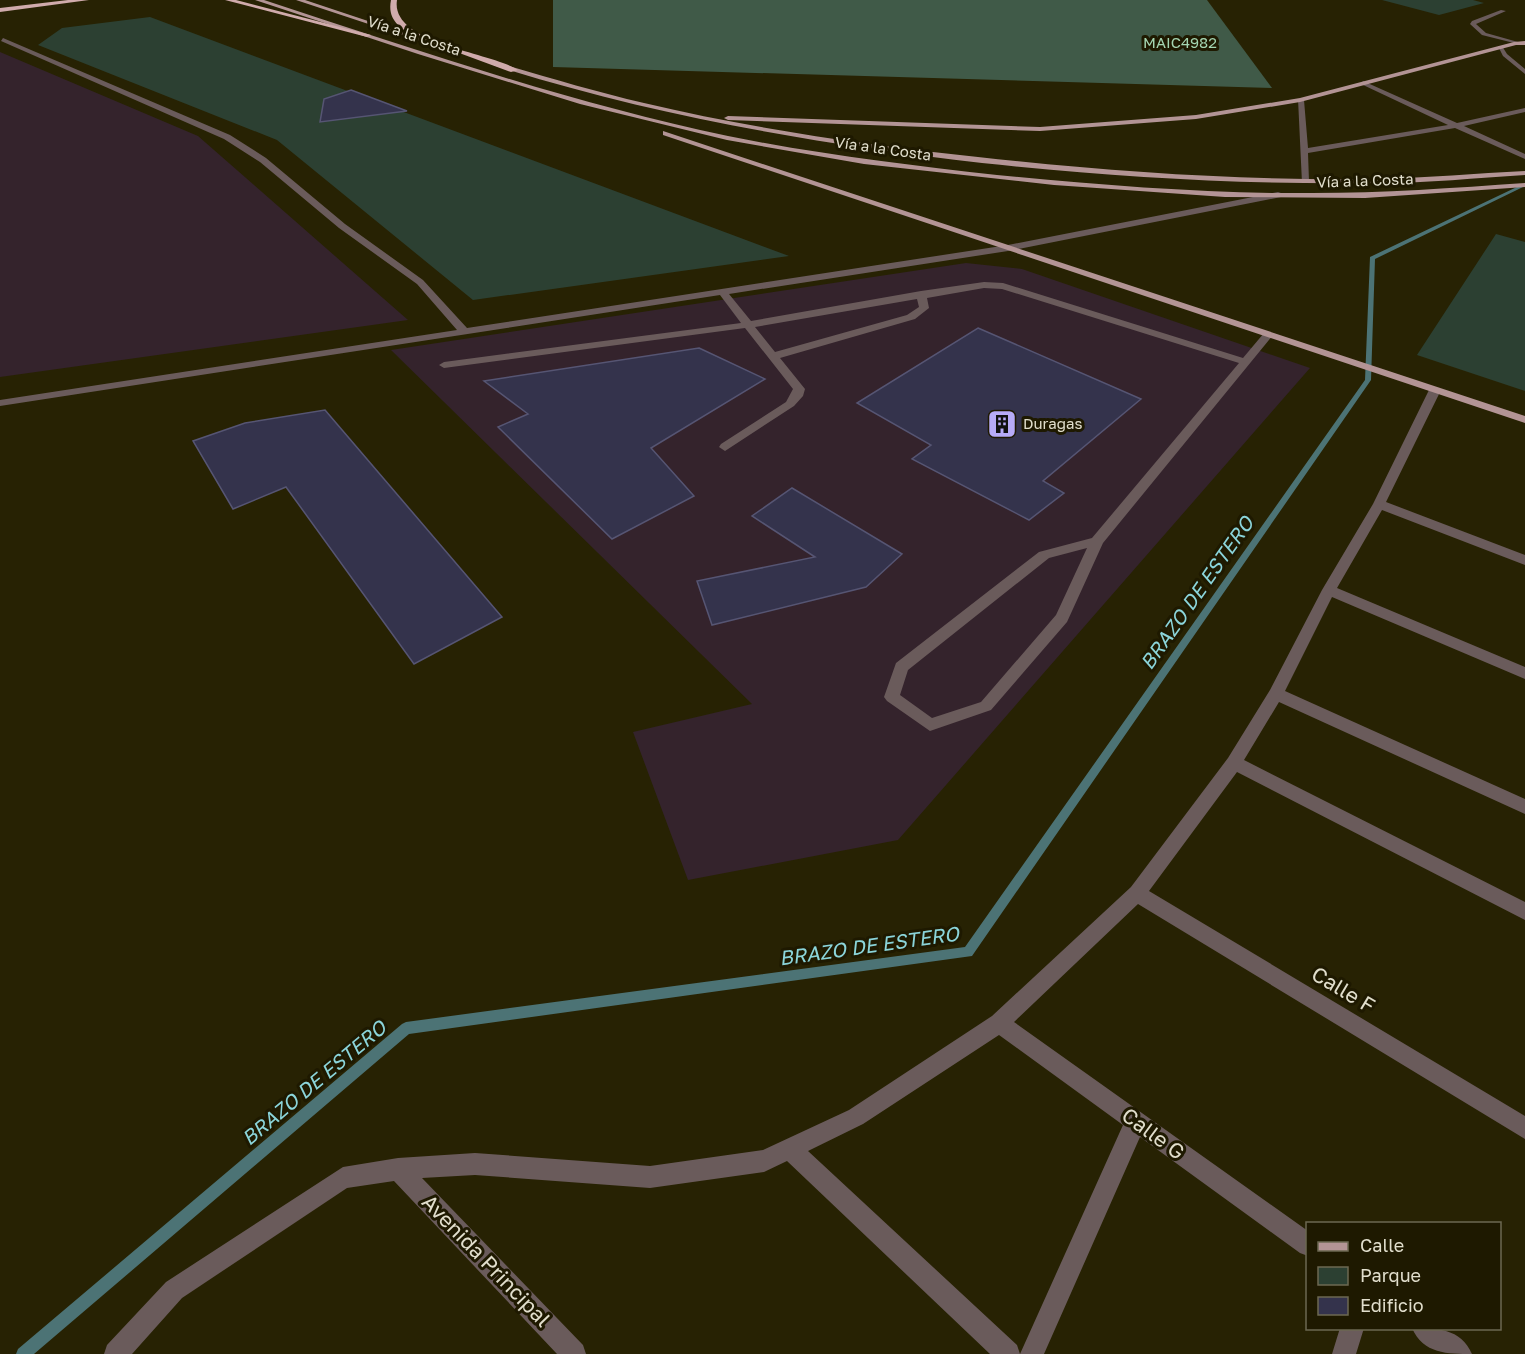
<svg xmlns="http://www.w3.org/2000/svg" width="1525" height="1354" viewBox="0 0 1525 1354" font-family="'Golos Text',sans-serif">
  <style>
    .industrial { fill: #34232c }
    .green { fill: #2c4032 }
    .forest { fill: #405a48 }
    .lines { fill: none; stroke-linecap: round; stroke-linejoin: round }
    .stream { fill: #4c7375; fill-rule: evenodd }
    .building { fill: #34334c; stroke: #565573; stroke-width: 1.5 }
    .lane { fill: #6a5b5b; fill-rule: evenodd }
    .street { fill: #6a5b5b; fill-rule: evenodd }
    .primary { fill: #b39495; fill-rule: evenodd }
    .highway { fill: #d0abac; fill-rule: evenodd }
    .labels { text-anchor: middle; stroke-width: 6; stroke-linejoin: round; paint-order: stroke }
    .far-street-label { font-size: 15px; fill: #e1decc; stroke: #1e1900 }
    .far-park-label { font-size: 15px; fill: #a3d5b1; stroke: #1e1900 }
    .far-poi-label { font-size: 15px; fill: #e1decc; stroke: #1e1900; text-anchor: start }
    .water-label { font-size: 20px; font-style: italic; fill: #8bd5da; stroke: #1e1900 }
    .near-street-label { font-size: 21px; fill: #e1decc; stroke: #1e1900 }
  </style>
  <rect width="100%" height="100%" fill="#272203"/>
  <path class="industrial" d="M0,52L198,136L408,320L0,377Z
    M966,263L1022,269L1310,368L898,840L688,880L633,732L752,704L391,350Z"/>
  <path class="green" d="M1382,0H1473L1484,3L1439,15Z
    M150,17L789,256L473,300L277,140L38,45L62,28Z
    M1496,234L1525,242V391L1417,355Z"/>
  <path class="forest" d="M553,0H1207L1272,88L553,67Z"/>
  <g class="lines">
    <path class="stream" d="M1519,186L1523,187L1375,259L1371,380L972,956L409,1034L34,1354H16L18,1349L402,1024L406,1022L965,947L1365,380L1370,257Z"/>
  </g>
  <path class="building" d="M351,90L407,111L320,122L324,99Z
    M978,328L1141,399L1043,481L1064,493L1029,520L912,459L931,445L857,403Z
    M699,348L765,379L651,448L694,496L612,539L498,427L528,414L484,381Z
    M325,410L502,617L414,664L286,487L233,509L193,441L245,423Z
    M792,488L902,554L866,587L712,625L697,581L815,557L752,516Z"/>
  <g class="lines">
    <path class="lane" d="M1501,10L1506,11L1476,24L1486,33L1518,42V44L1482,35L1470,24L1472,21Z
      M3,38L230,135L266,158L345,224L423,280L467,328L1008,245L1278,192L1281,193V197L1008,251L729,294L751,321L921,291L984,282L1003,283L1243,358L1264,333L1273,335L1103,543L1067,622L991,710L930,731L887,701L884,697L896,663L1039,552L1092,538L1239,363L1002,289L984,288L927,298L929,308L915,319L780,358L805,389L803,396L794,406L725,451L719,447L721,444L786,402L793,389L745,328L444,368L439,365L444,362L741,323L720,295L0,406V400L457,330L417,284L339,228L260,162L224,139L1,41ZM917,299L919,307L907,315L775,352L755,327ZM1087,548L1056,615L981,702L932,718L900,695L908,670L1049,558Z"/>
    <path class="street" d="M1498,46H1502L1507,54L1525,69V74L1503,56Z
      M1363,81L1457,123L1525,108V112L1464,126L1525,154V159L1455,128L1308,153L1309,181L1302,183L1298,99L1304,100L1308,148L1448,125L1361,84Z
      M1435,387L1441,390L1386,502L1525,555V565L1382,510L1337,588L1525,667V679L1332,597L1285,691L1525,799V814L1279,702L1244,760L1525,902V920L1237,772L1149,891L1525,1116V1139L1138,904L1014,1022L1308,1231V1256L1300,1253L1140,1137L1044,1354H990L787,1161L764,1172L650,1188L475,1175L422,1178L583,1345L586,1354H557L394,1181L347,1188L182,1298L132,1354H104L107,1345L166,1282L343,1167L398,1158L475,1153L650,1166L763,1150L849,1110L992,1016L1131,887L1228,758L1270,690L1322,590L1373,504L1429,390ZM999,1035L1123,1125L1020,1354L1017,1345L808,1151L863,1124Z
      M1340,1328H1364L1356,1354H1332Z
      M1412,1328C1436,1328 1461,1328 1472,1354C1448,1354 1423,1354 1412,1328Z"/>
    <path class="primary" d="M255,0H264C417,50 570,103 728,136C817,154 907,165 997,175C1101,185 1207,194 1312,193C1383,193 1454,188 1525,183V187L1365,198L1225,197L1054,185L864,164L727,140L580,104L418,54Z
      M296,0H305L464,53L459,54Z
      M1525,41V45H1516L1300,102L1196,119L1040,131L728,120L724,118L728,116L1040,127L1196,115L1300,98L1514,42Z
      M498,63C547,77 595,92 644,103C754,129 866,145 978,157C1111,172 1245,181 1379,179C1428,178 1476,173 1525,171V175C1476,178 1428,183 1379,183C1246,185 1114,177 982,163C817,144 654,116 496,66Z
      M663,131L1525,416V423L663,135Z"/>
    <path class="highway" d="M68,0H89L0,12V8Z
      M225,0H236L371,35L367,37Z
      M391,0H397C390,44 491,52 518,70L511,72L416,37C400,28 387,20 391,0Z"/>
  </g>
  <defs>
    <g id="building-square" transform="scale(1.5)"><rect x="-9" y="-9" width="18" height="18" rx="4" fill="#b7abf7" stroke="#1e1900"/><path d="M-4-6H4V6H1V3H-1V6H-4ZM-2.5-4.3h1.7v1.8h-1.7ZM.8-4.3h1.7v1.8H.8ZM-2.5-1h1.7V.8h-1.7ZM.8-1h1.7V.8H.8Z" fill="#111"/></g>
  </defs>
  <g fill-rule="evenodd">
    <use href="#building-square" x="1002" y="424"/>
  </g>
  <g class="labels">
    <g class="far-street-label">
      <text transform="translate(414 36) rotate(18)" y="5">Vía a la Costa</text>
      <text transform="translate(883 149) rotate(8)" y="5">Vía a la Costa</text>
      <text transform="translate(1365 181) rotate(-2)" y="5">Vía a la Costa</text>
    </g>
    <g class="far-park-label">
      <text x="1180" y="48">MAIC4982</text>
    </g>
    <g class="far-poi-label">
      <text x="1023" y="429">Duragas</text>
    </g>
    <g class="water-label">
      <text transform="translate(1197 593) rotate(-55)" y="7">BRAZO DE ESTERO</text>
      <text transform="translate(869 946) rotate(-8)" y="7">BRAZO DE ESTERO</text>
      <text transform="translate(314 1083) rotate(-40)" y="7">BRAZO DE ESTERO</text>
    </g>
    <g class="near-street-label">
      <text transform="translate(1343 990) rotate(31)" y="7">Calle F</text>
      <text transform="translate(1153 1134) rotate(36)" y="7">Calle G</text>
      <text transform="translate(486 1261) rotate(46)" y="7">Avenida Principal</text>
    </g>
  </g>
  <rect x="1306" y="1222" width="195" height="108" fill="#1e1900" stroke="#6c6852" stroke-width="1.5"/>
  <rect x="1318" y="1242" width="30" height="9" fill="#b39495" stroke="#6c6852" stroke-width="1.5"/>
  <text x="1360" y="1252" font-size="18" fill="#e1decc">Calle</text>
  <rect x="1318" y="1267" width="30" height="18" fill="#2c4032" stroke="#6c6852" stroke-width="1.5"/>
  <text x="1360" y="1282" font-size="18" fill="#e1decc">Parque</text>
  <rect x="1318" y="1297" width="30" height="18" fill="#34334c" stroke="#6c6852" stroke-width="1.5"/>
  <text x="1360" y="1312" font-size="18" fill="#e1decc">Edificio</text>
</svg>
